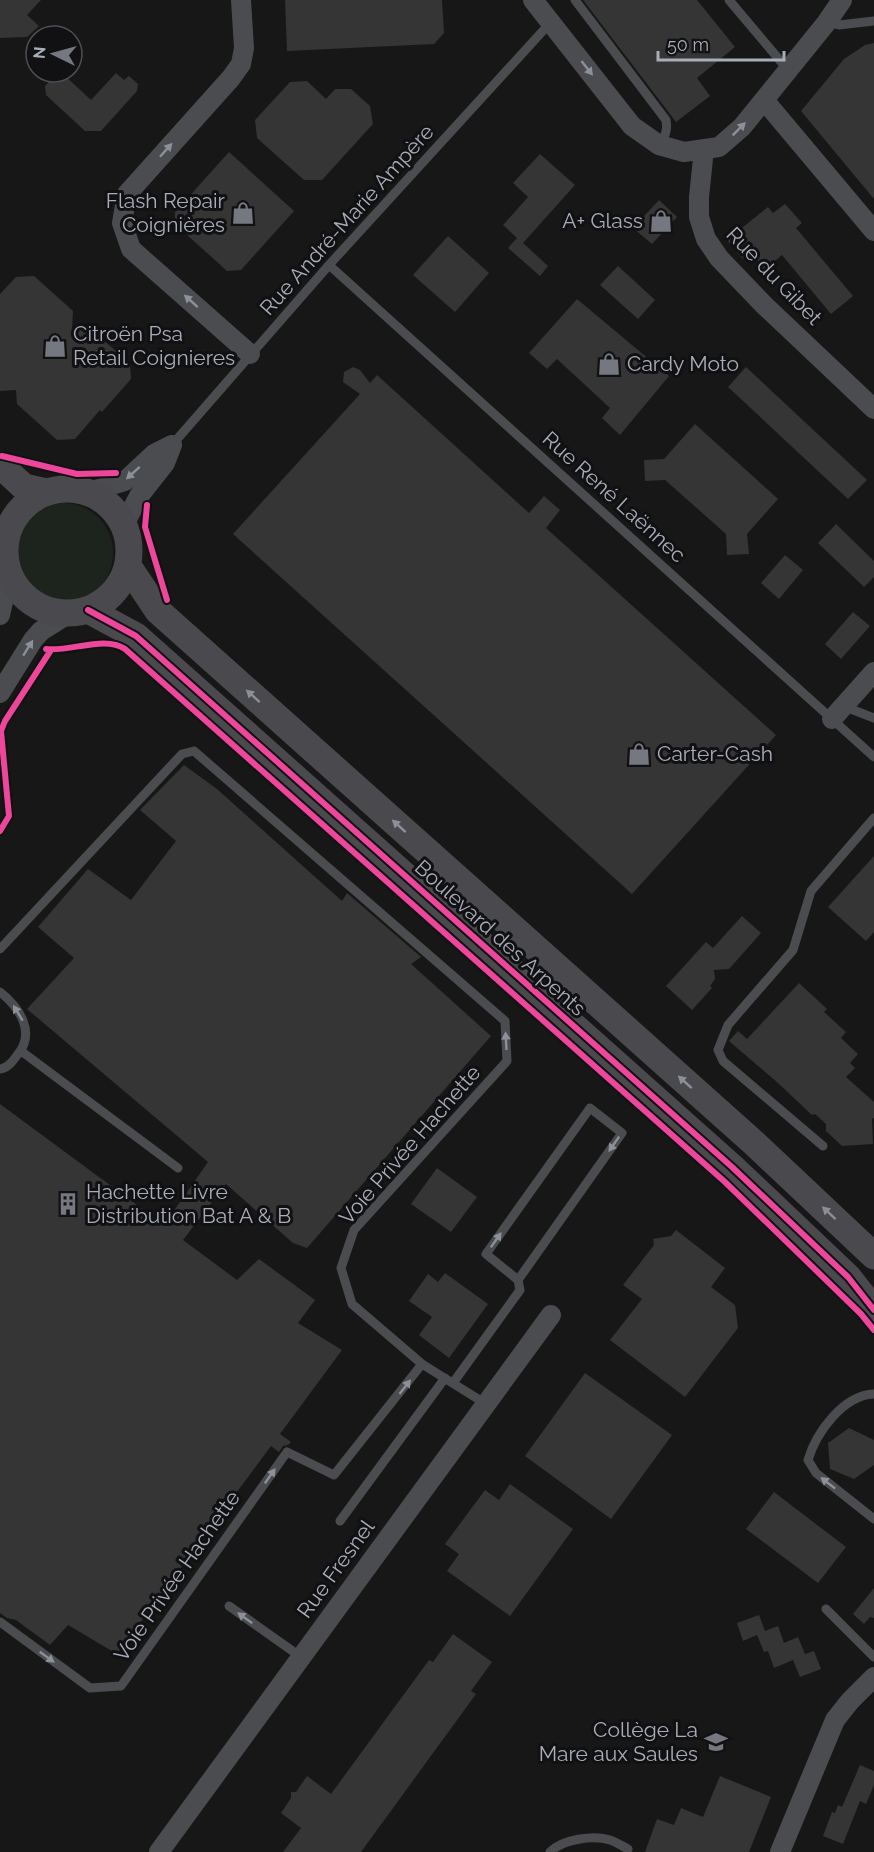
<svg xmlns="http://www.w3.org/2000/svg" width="874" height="1852" viewBox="0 0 874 1852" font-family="Raleway,sans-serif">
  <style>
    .green { fill: #1d241e }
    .building { fill: #353536 }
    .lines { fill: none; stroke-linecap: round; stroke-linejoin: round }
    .lane { stroke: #4b4c50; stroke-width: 9 }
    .street { stroke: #4b4c50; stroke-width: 20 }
    .secondary { stroke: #4a4a4e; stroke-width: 27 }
    .cycleway-casing { stroke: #111113; stroke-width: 10 }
    .cycleway { stroke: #ed469a; stroke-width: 6 }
    .oneway { fill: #8c9099 }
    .oneway2 { fill: #8c8f98 }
    .labels { text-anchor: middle; stroke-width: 6; stroke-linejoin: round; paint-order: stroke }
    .poi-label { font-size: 21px; fill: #a8adb8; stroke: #111113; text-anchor: start }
    .street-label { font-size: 21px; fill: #a8adb8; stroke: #111113 }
  </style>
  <rect width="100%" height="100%" fill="#171717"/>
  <path class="green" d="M13 553a50 50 0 1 1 100 0a50 50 0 1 1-100 0Z"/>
  <path class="building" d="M0,0H41L27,15L39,26L27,37L0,38Z
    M285,0H442L444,33L434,44L287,51Z
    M583,0H697L735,47L697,78L710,96L676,122Z
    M874,43V199L801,111L844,59L865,45Z
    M116,73L124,80L129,76L138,84L137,91L101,131H85L46,95L45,86L52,79L56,83L64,75L91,100Z
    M307,81L326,99L335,89H351L370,106L373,124L322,180H304L257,138L255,120L290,82Z
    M229,152L294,211L241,270L227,271L175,224V212Z
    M540,154L575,185L523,243L548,266L540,276L508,248L517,238L503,225L528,197L513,183Z
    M659,200L677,217L652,244L633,228Z
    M785,204L802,223L796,228L853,296L831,314L782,255L764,270L751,253L743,259L727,240L768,207L773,213Z
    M448,236L489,273L455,312L413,275Z
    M618,266L655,300L638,319L600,285Z
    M34,276L73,311L72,329L89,328L130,363L131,379L102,412L100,410L75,439L57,440L17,404L16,390L0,391V294L16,277Z
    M577,299L669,376L620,435L602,418L610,408L557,359L547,369L529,353Z
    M353,367L360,370L370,383L377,375L529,513L544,496L560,510L546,528L776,735L632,894L233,534L360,394L343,382L344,372Z
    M746,367L867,480L848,499L728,387Z
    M695,424L778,499L747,534L749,554L727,555L726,534L665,480L645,481L644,460L664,459Z
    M836,524L874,561V577L864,587L818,543Z
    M785,555L803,570L779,599L761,583Z
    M853,612L870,626L841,659L825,644Z
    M184,765L217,789L342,901L347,893L421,957L411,964L491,1036L307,1248L293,1243L226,1184L183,1240L237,1280L259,1259L315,1300L298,1323L342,1350L280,1434L291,1442L288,1445L283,1446L279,1452L271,1446L117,1654L68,1625L50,1645L16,1620L7,1618L0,1613V1104L164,1225L208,1162L27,1009L74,958L38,927L88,869L131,900L176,841L140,810Z
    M874,856V932L866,941L828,907Z
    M742,916L761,933L729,969L714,970L715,979L710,986L712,988L692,1010L666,986L706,942L713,948Z
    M799,983L827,1009L824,1012L846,1032L841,1038L858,1054L850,1063L855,1068L846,1077L874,1102V1118L872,1119L873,1144L842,1146L826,1131V1124L815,1114L812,1115L778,1083L729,1041L738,1031L747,1039Z
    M437,1168L477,1197L451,1232L411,1204Z
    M676,1230L725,1268L711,1287L735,1305L738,1328L685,1397L610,1340L642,1299L623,1285L654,1245L653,1239L671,1236Z
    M445,1273L488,1304L449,1358L419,1335L432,1317L409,1301L428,1274L438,1282Z
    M585,1373L672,1435L611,1519L525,1456Z
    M849,1428L874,1440V1465L854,1479L830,1469L828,1443Z
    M510,1484L573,1529L510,1616L447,1571L459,1554L445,1544L485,1490L499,1500Z
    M774,1492L846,1547L818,1583L746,1529Z
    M874,1588V1618L870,1617L864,1624L853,1614Z
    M759,1615L765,1631L778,1626L784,1643L798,1637L805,1654L814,1651L821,1669L800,1677L793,1660L774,1668L768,1651L764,1652L757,1635L743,1641L737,1623Z
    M453,1634L492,1662L471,1691L476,1694L361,1852H283L301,1828L281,1813L291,1798V1792H296L307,1776L331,1794L429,1660L433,1662Z
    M860,1765L874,1771V1785L866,1804L860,1801L843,1844L823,1836L832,1812L835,1813L838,1805L842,1807Z
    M720,1776L771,1797L749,1852H645L657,1819L674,1825L681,1808L703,1817Z"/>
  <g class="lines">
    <path class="lane" d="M575,0L666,120C668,131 665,136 659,145
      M729,0L788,70
      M827,22L839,25L874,21
      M329,265L874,757
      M172,445L329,265L551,22
      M843,706L874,718
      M0,949L182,754L194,751L505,1021L507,1061L354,1230L341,1268L352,1304L422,1364L334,1475L287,1452L121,1686L90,1688L0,1622
      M0,992C19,1007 36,1032 18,1054C13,1061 8,1068 0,1069
      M21,1051L178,1168
      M823,1146L723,1061L718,1050L728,1025L793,950L811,891L874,818
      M422,1364L486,1404
      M453,1383L520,1290L518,1280L486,1254L590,1108L622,1133L518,1280
      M874,1394C843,1395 816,1433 808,1460L816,1473L874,1519
      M340,1521L445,1378
      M229,1606L301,1657
      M826,1609L874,1657
      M550,1852C563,1839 593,1835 610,1840C616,1842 622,1846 628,1849"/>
    <path class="street" d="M241,0L244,48L241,64L231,78L127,194L122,223L131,249L250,354
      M533,0L632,126L659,145L684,152L719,147L742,127L827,22L842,0
      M764,100L874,231
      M704,149L699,197V217L706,239L719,258L764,305L874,409
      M89,492L125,481L154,454L172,445
      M124,525L139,496L165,463L172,445
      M0,615L9,574
      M0,693L33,640L41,631L68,614
      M832,719L874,672
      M159,1852L551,1315
      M780,1852L835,1720L850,1701L874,1677"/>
    <path class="secondary" d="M0,465L24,487L46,492
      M5 551a62 62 0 1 1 124 0a62 62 0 1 1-124 0Z
      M128,566L158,611L754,1143L874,1256
      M88,610L136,636L732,1167L848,1277L874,1310"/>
    <g class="cycleway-casing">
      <path id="cycleway" d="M2,456L77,474L116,473
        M147,505L145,527L167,600
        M88,610L136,636L732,1167L848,1277L874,1310
        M46,649C71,652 105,635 125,649L725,1182L861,1314L874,1330
        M0,831L9,816L1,731L5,721L51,650"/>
    </g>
    <use href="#cycleway" class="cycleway"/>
  </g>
  <defs><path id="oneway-solid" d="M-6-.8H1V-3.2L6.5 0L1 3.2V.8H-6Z" transform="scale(1.5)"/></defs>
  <g class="oneway">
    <use href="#oneway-solid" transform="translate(587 68) rotate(52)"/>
    <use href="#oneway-solid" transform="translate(739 129) rotate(-45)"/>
    <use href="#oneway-solid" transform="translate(166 150) rotate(-48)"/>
    <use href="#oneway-solid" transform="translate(191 301) rotate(-138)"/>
    <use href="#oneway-solid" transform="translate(133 473) rotate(138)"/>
    <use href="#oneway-solid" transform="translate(28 648) rotate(-58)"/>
    <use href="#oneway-solid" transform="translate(18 1013) rotate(-121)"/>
    <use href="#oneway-solid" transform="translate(506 1041) rotate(-93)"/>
    <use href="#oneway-solid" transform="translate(614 1144) rotate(125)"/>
    <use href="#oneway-solid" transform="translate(496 1240) rotate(-55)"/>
    <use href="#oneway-solid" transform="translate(405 1387) rotate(-52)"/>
    <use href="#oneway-solid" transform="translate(270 1476) rotate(-55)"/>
    <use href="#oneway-solid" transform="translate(828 1483) rotate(-142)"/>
    <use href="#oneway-solid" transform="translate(245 1618) rotate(-144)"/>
    <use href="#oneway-solid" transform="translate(47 1657) rotate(36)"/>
  </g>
  <g class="oneway2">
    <use href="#oneway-solid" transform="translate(253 696) rotate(-138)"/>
    <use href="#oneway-solid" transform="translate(399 826) rotate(-138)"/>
    <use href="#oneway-solid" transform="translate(685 1082) rotate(-138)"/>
    <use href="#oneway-solid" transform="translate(829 1213) rotate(-137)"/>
  </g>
  <defs>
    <g id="shop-bare" transform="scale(1.8)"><path d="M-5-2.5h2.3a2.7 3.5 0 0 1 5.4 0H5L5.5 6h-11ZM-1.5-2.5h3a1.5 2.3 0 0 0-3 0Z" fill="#757880" stroke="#111113" stroke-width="2.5" paint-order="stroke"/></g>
    <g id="building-bare" transform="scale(1.8)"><path d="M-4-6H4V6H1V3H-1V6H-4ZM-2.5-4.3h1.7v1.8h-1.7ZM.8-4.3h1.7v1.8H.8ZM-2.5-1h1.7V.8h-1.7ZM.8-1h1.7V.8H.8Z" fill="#757880" stroke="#111113" stroke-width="2.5" paint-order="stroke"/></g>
    <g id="school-bare" transform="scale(1.8)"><path d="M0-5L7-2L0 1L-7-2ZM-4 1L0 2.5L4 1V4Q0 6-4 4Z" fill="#757880" stroke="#111113" stroke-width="2.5" paint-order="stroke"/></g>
  </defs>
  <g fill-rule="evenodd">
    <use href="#shop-bare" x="243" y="213"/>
    <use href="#shop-bare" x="661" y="221"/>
    <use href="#shop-bare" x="55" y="346"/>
    <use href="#shop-bare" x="609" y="364"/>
    <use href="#shop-bare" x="639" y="754"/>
    <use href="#building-bare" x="68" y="1204"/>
    <use href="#school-bare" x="716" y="1742"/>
  </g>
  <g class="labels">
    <g class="poi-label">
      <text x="225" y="208" text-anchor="end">Flash Repair<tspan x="225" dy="24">Coignières</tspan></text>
      <text x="643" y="228" text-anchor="end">A+ Glass</text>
      <text x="73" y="341">Citroën Psa<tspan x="73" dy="24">Retail Coignieres</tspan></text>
      <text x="627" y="371">Cardy Moto</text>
      <text x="657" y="761">Carter-Cash</text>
      <text x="86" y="1199">Hachette Livre<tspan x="86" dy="24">Distribution Bat A &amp; B</tspan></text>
      <text x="698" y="1737" text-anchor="end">Collège La<tspan x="698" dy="24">Mare aux Saules</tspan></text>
    </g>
    <g class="street-label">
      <text transform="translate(347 220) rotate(-48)" y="7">Rue André-Marie Ampère</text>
      <text transform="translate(774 276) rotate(46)" y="7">Rue du Gibet</text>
      <text transform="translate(614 497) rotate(42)" y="7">Rue René Laënnec</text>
      <text transform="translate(500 938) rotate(42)" y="7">Boulevard des Arpents</text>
      <text transform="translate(410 1145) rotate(-49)" y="7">Voie Privée Hachette</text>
      <text transform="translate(336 1569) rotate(-54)" y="7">Rue Fresnel</text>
      <text transform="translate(177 1576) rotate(-55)" y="7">Voie Privée Hachette</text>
    </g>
  </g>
  <g transform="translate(54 54) rotate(275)"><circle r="28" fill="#111113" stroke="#4d4f55" stroke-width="1.5"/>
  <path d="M0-4.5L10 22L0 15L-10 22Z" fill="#757880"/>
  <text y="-9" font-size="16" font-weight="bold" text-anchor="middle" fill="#a8adb8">N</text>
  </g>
  <path d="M658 51v9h126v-9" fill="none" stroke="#a8adb8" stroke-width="3"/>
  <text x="667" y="51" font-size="18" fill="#a8adb8" stroke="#111113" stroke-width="4.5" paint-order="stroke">50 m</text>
</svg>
